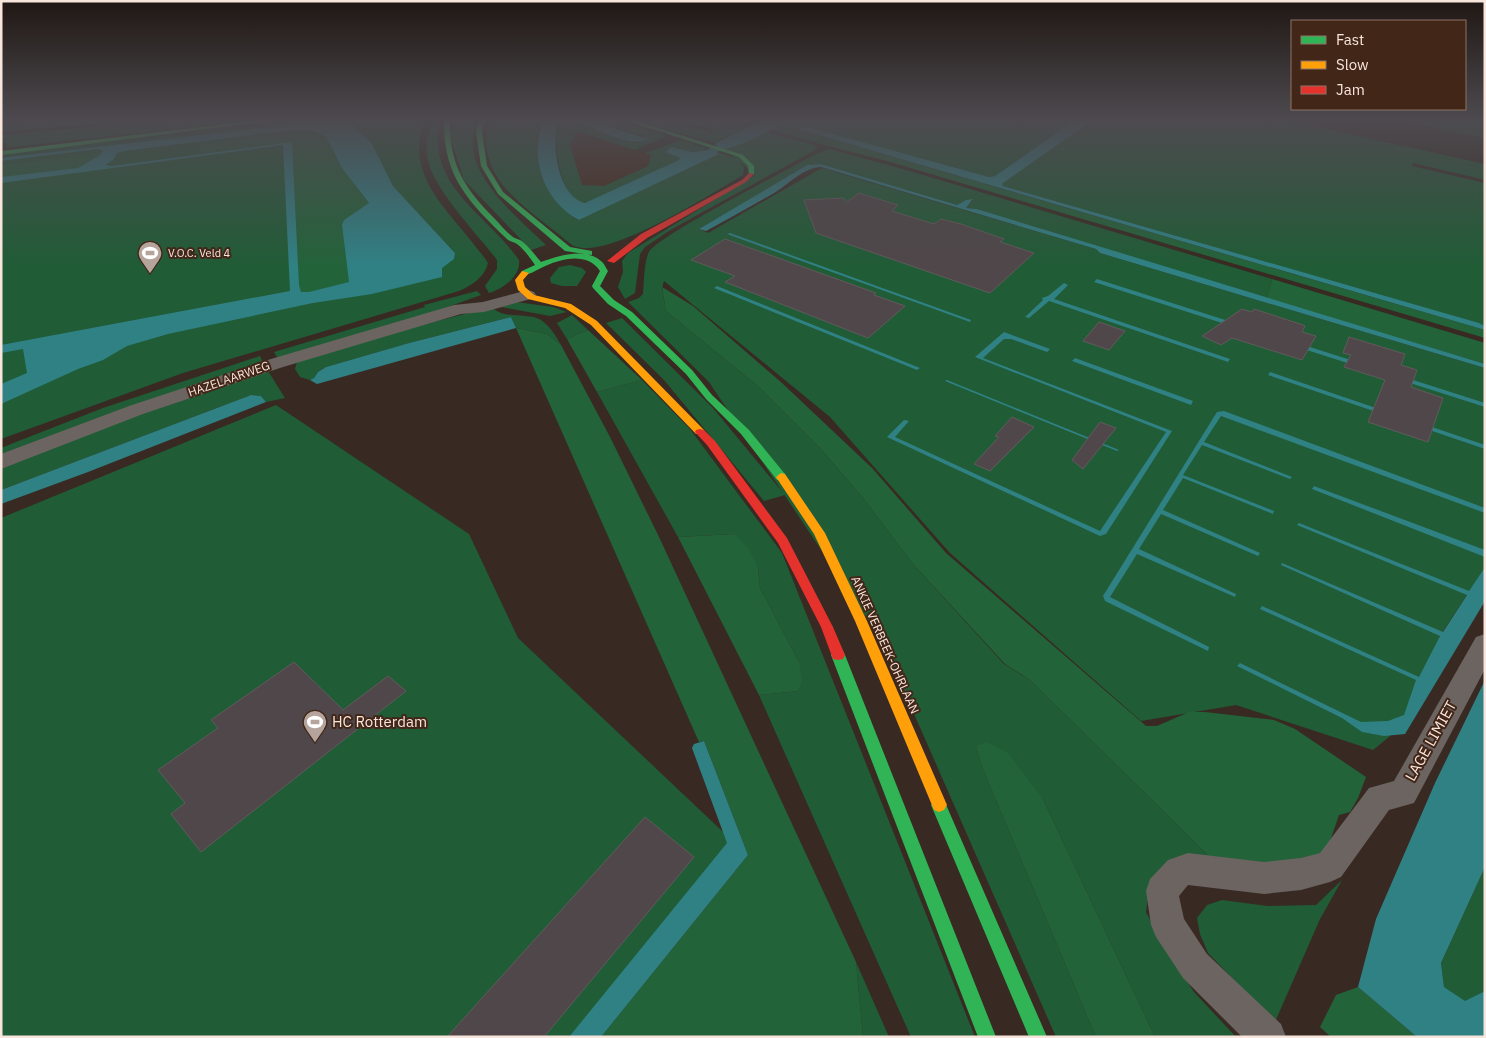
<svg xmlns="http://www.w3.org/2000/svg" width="1486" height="1038" viewBox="0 0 1486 1038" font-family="'IBM Plex Sans',sans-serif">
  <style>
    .built { fill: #492919 }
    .green { fill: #205c36 }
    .forest { fill: #23633a }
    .water { fill: #308184; fill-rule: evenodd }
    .building { fill: #4f4749; stroke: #625a5d }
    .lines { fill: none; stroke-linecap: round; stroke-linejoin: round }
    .street { fill: #6b6461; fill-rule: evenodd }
    .fast { fill: #30b455; fill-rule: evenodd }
    .slow { fill: #ff9f0a; fill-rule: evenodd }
    .jam { fill: #e5322d; fill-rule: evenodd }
    .labels { text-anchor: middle; stroke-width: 4; stroke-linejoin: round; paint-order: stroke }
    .far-poi-label { font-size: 11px; fill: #f8e5dc; stroke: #422618; text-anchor: start }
    .street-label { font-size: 12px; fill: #f8e5dc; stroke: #422618 }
    .near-poi-label { font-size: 15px; fill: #f8e5dc; stroke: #422618; text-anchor: start }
    .near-street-label { font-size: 15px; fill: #f8e5dc; stroke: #422618 }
  </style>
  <rect width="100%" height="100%" fill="#382a22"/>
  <path class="built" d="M577,131L651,155L648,166L604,186L582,185L570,145Z"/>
  <path class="green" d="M28,120H142L1,132V122Z
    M170,120H254L6,148L7,143L1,142V135Z
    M295,120H331L323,121L442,267L455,253L393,186L371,142L347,120H424C406,173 441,203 472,242C477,249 484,256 488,263C485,277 471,286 459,291L183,373L1,439V154Z
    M432,120H440C425,186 487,214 519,260C521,276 503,289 489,293L485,286L497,269V260C477,233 431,188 427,155C425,143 429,132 432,120Z
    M453,120H477C475,129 472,138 473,147C475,183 522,222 546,245L531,250L464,180L450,136Z
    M490,120H544C525,152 548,204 579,220L718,154L715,153L717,152L736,158L744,167L743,175C712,193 607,261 574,246C568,243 562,236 556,232C539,219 522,206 507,190C490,171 480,144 490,120Z
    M589,120H619L667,136L635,150L577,131L570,145L582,185L604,186L648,166L651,155L645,153L680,140L709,149L692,152L675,147L665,152L680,158L679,160L589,202C560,209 553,143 557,124C576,118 616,137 635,143L643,136Z
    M635,120H670L709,132L715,131L684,120H726L748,127L714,143Z
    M790,120H1075L995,176L989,177L805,126L798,129L835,140L828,146L770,130Z
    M1093,120H1286L1485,164V180L1413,163L1412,166L1485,183V326L1481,324L1003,186L1002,184L1006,181Z
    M1397,120H1485V138Z
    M766,132L815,145L817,149L672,229L645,247L640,254L635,293L625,299L618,287L623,272L622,261L628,253L755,175L724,148L747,142Z
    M830,149L906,170L1272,279L1267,299L977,209L966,208L973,200H966L957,205L821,164L807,165L699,229L708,233L822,168L1096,249L1100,253L1485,368V567L1440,636L1400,728L1373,750L1236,705L1141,721L950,553L830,417L664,281L662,288L666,311L760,388L819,447L863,498L912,563L1004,664L1030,680L1211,858L1150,884L1146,912L1166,950L1194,992L1236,1037H1155L1043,799L976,746L982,767L1096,1037H1056L882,641L709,382L628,302L639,298L643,294C644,283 644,261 649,252C658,236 784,172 808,158L825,150Z
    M570,265L582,268L586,272L577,286H562L551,283L550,278L559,267Z
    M477,291L481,295L411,320L278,359L274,352L425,307L424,305Z
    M516,302L553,307L567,312L550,316L501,307Z
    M492,307C503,320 527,312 541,320C550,326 556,336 561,345L547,334L516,328L511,317L409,343L326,367L318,372L314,378L310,380L300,377L295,369L297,362L406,329Z
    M572,315L588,330L567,339L557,323Z
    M622,318L713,408L785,495L764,501L664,380L606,323Z
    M260,356L263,363L1,457V448L16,442L103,408Z
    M268,371L285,398L266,402L261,396L251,395L1,490V466L83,434Z
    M642,380L690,429L782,553L975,1037H911L759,695L798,691L799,662L760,588L758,568L735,534L678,537L597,392Z
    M276,405L469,534L518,638L739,847L585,1037H1V518Z
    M1485,867V991L1465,1002L1444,987L1441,963Z
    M1342,880L1320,919L1275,1022L1208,953L1200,934L1197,918L1207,905L1222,900L1267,906L1316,905Z
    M856,962L889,1037H863Z"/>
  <path class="forest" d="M300,130L326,136L342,168L369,204L344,220L342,225L349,282L309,292H301L299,285L292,142L199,153V146Z
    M835,140L1485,330V338L887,161L828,146Z
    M102,153L78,168L1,177V165Z
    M1272,279L1485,343V364L1267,299Z
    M662,287L693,306L782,383L872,468L946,553L1146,726H1157L1189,712H1205L1274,720L1295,729L1366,777L1358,798L1350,812L1339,815L1327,850L1307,859L1257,865L1211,858L1030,680L1005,664L912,563L863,498L819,447L760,388L666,311Z
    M516,328L547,334L561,345L610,437L659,537L856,962L863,1037H601L748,855L704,741L699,742Z
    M588,330L642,380L597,392L567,339Z
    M735,534L749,549L758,568L760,588L799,662L802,681L798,691L759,695L678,537Z
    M987,742L1008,753L1043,799L1155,1037H1096L982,767L976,746Z
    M1358,987L1417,1037H1331L1320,1027L1336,995Z"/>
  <path class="water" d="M331,120H347L371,142L393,186L455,253L454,259L442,268V277L372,294L313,303L168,334L127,346L103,360L78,369L1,404V384L27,373L23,349L1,353V345L290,291L283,145L1,183V177L78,168L100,155L103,151L98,149L1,161V158ZM291,130H311L326,136L342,168L369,203L344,220L342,225L349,282L309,292H301L299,285L292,142L112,166L105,165L113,160L117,153L124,151Z
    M544,120H589L648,139C623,152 585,114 557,124C552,146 558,197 585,203L679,160L680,158L665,152L672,147L692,152L707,150L717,145L714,144L763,120H790L747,142L716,152L719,154L579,220C546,203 530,162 541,126L539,125Z
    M1075,120H1093L1006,181L1002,184L1003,186L1479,323L1485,326V330L798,129L805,126L830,133L989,177L995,176Z
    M821,164L957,205L966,200L973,199L966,208L977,209L1485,364V368L1100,253L1096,249L821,167C804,167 788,185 774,193C751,206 728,219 706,231L699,229L807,165Z
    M730,233L971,320L970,322L727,234Z
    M1097,279L1485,403V407L1094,282Z
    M1064,283L1068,285L1054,299L1230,359L1228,362L1049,301L1029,318L1025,317L1043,300L1042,298L1048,296Z
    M717,286L920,368L917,370L714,288Z
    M511,317L516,328L317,384L310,380L314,378L318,372L326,367L409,343Z
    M1004,332L1050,349L1047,352L1011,339H1004L983,358L1172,431L1106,534L1100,536L887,437L904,420L909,421L895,437L1100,531L1166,432L975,357Z
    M1075,358L1193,401L1191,405L1072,361Z
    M1270,372L1485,445V449L1268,375Z
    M947,380L1119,450L1117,451L945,381Z
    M251,395L261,396L266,402L88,472L1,504V490Z
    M1224,411L1485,508V513L1221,416L1204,442L1292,477L1290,479L1202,445L1183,475L1274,511L1273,514L1183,478L1163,510L1260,553L1258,556L1161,514L1139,549L1236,594L1235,597L1137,554L1110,597L1209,647L1208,651L1105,601L1103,596L1217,412Z
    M1314,486L1485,550V557L1312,489Z
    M1299,523L1469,591L1485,567V601L1405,734L1384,736L1362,732L1342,718L1237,666L1240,663L1361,722L1388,721L1404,715L1416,680L1260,609L1262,606L1419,677L1440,636L1281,565L1282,563L1443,632L1467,595L1297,525Z
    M1485,680V867L1441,963L1444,987L1465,1001L1485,991V1037H1417L1358,987L1376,919L1435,783Z
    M704,741L748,855L601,1037H569L727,843L692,748L694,744Z"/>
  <path class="building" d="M859,193L898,205L892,211L934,224L941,219L961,224L1004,239L1000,242L1034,253L990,293L816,233L804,200L843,198L847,202Z
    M725,239L876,293L874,295L905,306L868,338L725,282L735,276L691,260Z
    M1242,309L1252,312L1254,309L1303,325L1305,326L1302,332L1316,336L1302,360L1232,338L1221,345L1202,336Z
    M1099,322L1125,331L1109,350L1083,341Z
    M1349,337L1405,354L1401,365L1417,370L1411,387L1443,398L1428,442L1368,422L1385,380L1344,367L1351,355L1343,353Z
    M1012,417L1034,427L990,471L974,464L999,437L995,436Z
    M1100,422L1116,428L1083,469L1072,460Z
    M294,662L343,710L388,676L406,691L201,852L171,814L185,803L158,770L218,728L211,720Z
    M645,817L694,857L544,1037H447Z"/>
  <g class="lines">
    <path class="street" d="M528,290L534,292L536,295L534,298L484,312L461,314L283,367L143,414L1,469V454L129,406L271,359L454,305L483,302Z
      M1485,634V669L1414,803L1389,810L1341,877L1330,882L1301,890L1264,894L1188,885L1179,896L1184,919L1207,954L1281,1024L1286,1037H1242L1183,978L1156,937L1151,925L1146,891L1150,879L1168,860L1188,853L1264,862L1301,858L1320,853L1369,788L1394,781L1476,637Z"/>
    <path class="fast" d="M258,120H279L1,155V151Z
      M444,120H450C449,164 464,188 494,218C500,224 506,232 513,237C516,239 520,239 523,242C530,248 535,255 541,262C558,256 585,247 601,261C604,263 606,268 608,271L600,286L614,300L632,312L692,370L712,395L749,430L785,474L786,477L785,480H777L741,434L706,399L686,374L626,316L608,304L593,288L592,286L600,271C587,251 559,259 541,268C535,271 529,275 522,275V271L535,265C530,258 524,249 517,244C514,242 510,242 507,239C469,202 443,177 444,120Z
      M479,120H485L482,131L487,166L503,192L570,247L592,251V255L565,251L498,194L481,166L476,131Z
      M624,120H634L743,155L754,166V174L749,175L748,166L739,157Z
      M838,650L843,651L845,655L996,1037H978L831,655L833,651Z
      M939,798L944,800L1047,1037H1029L931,805L934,800Z"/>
    <path class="slow" d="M522,271L529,273L523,280L525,287L534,295L571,304L597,321L704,430L705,432L704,434H696L591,325L565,308L528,299L518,290L515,280Z
      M781,473L785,474L825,533L867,621L947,805L944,810L939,812L934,810L855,621L814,534L776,477Z"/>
    <path class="jam" d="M749,173L754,174L746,182L647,238L614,263L607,261L641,234L742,180Z
      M700,429L704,430L715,441L787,538L833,627L845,655L843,659L838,660L833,659L821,627L778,543L707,445L695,432L696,430Z"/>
  </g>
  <linearGradient id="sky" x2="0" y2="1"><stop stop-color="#1f1713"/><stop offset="0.45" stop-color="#4d4a4f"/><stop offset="1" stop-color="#4d4a4f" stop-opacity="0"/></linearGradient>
  <rect width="1486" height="266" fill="url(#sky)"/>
  <defs>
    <g id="stadium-pin" transform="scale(1.25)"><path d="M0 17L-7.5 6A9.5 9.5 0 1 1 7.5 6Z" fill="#b5a49b" stroke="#422618"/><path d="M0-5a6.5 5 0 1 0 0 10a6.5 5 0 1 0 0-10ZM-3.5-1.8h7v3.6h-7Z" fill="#fff"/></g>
  </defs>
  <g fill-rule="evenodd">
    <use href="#stadium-pin" x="150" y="253"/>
    <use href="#stadium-pin" x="315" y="722"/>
  </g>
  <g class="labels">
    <g class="far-poi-label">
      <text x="168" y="257">V.O.C. Veld 4</text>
    </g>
    <g class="street-label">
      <text transform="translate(229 379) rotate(-19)" y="4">HAZELAARWEG</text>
      <text transform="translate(885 645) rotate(66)" y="4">ANKIE VERBEEK-OHRLAAN</text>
    </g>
    <g class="near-poi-label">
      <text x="332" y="727">HC Rotterdam</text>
    </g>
    <g class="near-street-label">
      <text transform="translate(1431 741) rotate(-61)" y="5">LAGE LIMIET</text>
    </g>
  </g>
  <rect width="1486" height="1038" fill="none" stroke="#f8e5dc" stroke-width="5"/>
  <rect x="1291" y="20" width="175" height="90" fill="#422618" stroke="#8b7266"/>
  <rect x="1301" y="36" width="25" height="8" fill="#30b455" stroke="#8b7266"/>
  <text x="1336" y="45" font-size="15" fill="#f8e5dc">Fast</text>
  <rect x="1301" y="61" width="25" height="8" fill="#ff9f0a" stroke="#8b7266"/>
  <text x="1336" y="70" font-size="15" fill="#f8e5dc">Slow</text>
  <rect x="1301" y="86" width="25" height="8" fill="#e5322d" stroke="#8b7266"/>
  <text x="1336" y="95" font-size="15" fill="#f8e5dc">Jam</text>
</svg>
